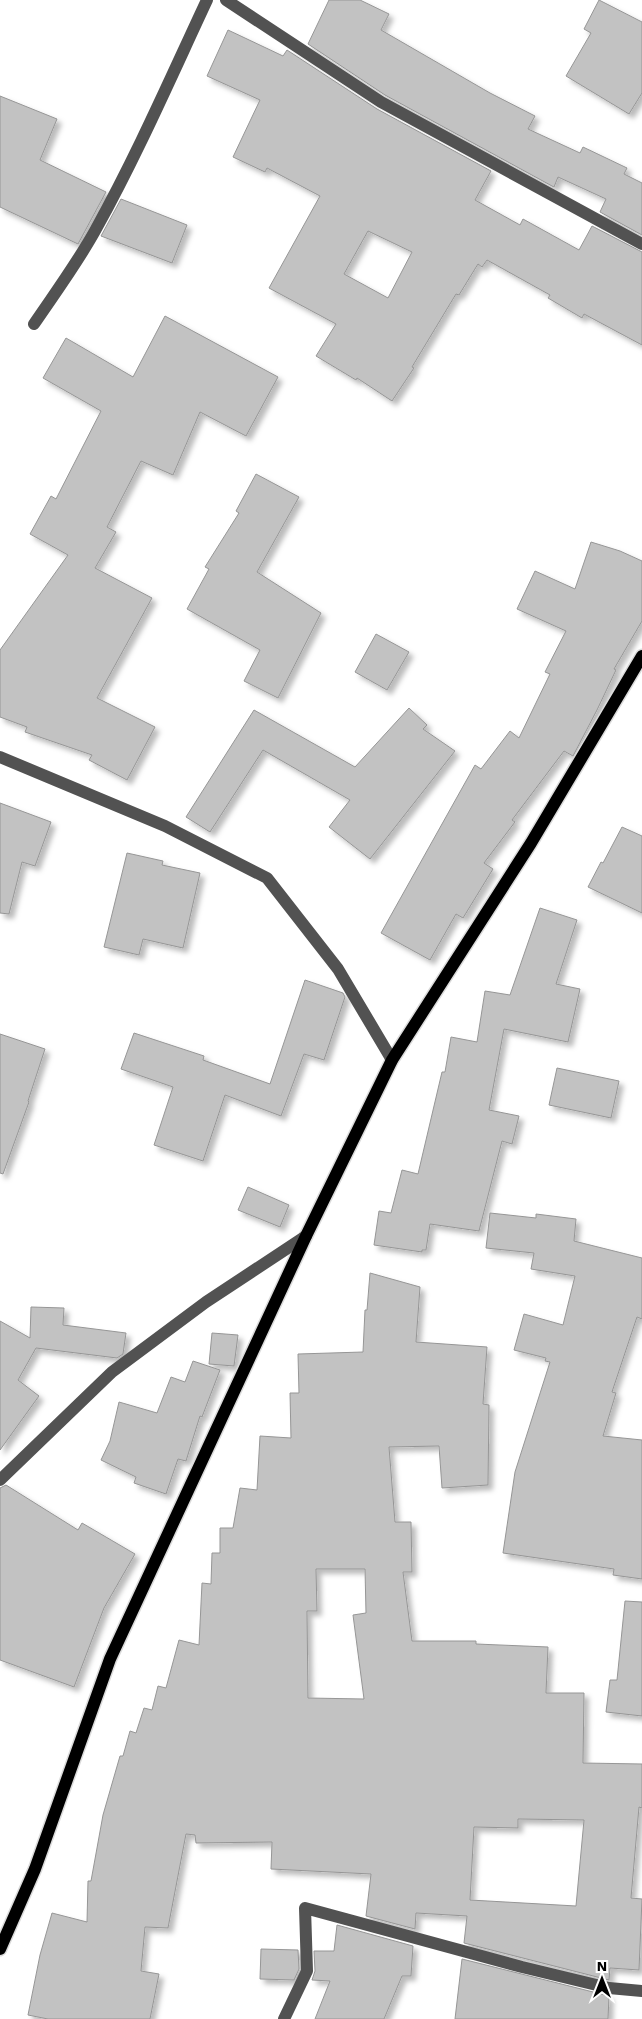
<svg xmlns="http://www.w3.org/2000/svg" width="642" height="2019" viewBox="0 0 642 2019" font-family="'Work Sans',sans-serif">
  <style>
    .building { fill: #c2c2c2; stroke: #969696; fill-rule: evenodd; filter: url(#shadow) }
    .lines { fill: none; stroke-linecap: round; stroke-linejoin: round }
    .major-casing { stroke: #dbdbdb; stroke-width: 15 }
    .minor { stroke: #525252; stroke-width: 12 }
    .major { stroke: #000; stroke-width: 12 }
  </style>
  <defs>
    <filter id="shadow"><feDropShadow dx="4.5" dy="4.5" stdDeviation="2.5" flood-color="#0004"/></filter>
  </defs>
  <rect width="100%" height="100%" fill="#fff"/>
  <path class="building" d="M329,0H360L389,14L381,30L490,93L535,116L528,129L580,153L583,147L627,168L624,174L642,183V235L600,212L606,199L558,177L554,187L552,186L385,95L308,44Z
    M599,0L642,22V93L629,114L566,76L591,33L584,29Z
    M228,30L283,56L287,50L377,109L491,171L475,200L520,225L523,219L579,250L592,226L642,252V345L584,314L582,318L548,298L550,295L487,260L482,267L478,264L459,295L456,294L412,367L414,368L392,401L357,378L356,380L316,356L336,324L269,288L320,196L267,168L265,172L233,157L260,100L207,76ZM368,231L412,252L388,298L344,274Z
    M0,96L57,119L40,160L106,192L78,244L0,207Z
    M121,199L187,225L172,263L101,236Z
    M165,316L278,377L246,436L200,412L173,475L141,461L107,527L116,532L95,568L152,598L97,698L155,727L127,780L89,760L92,755L25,732L27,727L0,717V650L68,555L30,534L51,496L56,499L101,411L43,378L66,338L133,377Z
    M256,474L299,497L257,572L321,613L278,698L244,681L260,650L187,609L209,569L205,567L239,513L236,511Z
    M591,542L620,551L642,561V621L614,669L616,670L597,710L573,756L564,751L512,820L515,822L484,863L493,869L463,918L456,914L430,960L381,933L475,765L481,769L510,731L519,738L550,674L545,672L566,631L517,609L535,571L575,589Z
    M376,634L409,652L387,690L355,672Z
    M409,708L427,725L423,729L455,751L370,859L329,827L350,800L263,750L210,832L186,817L254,710L355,767Z
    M0,803L51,822L35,866L22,862L9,914L0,913Z
    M622,827L642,836V913L588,887L601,862L603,863Z
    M127,853L163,861L162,865L200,873L183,948L143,939L139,955L104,947Z
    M540,908L577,920L556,984L580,989L568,1042L504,1029L489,1110L519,1116L512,1144L502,1141L479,1231L430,1224L426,1250H422V1252L374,1245L379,1211L391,1213L402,1170L418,1174L442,1072H445L451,1037L477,1042L485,991L510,995Z
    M305,980L343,993L345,997L324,1060L304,1054L281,1116L225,1095L203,1161L154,1145L173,1087L121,1069L134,1033L204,1056L203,1060L270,1084Z
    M0,1034L45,1049L28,1101L29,1102L3,1174L0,1173Z
    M557,1068L619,1081L611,1118L549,1105Z
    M248,1187L289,1205L280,1227L238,1210Z
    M490,1213L536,1218V1214L576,1219L574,1241L642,1258V1319L637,1317L612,1392L616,1393L603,1436L642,1440V1579L613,1575L614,1569L503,1553L515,1472L550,1362L545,1361L546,1358L514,1350L524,1314L563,1325L575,1276L531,1269L534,1253L486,1248Z
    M370,1273L420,1287L416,1342L487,1347L483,1404L489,1405L488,1485L442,1488L439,1446L389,1447L395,1522H411L412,1572H403L412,1641H476V1644L548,1647L546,1693H584L583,1763L642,1764V1808L639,1807L631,1898L642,1899L639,1970L610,1968L609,1980L464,1943L467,1916L416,1913L415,1929L366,1916L371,1874L271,1869L272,1842L196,1843L195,1835L186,1834L168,1928L145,1927L141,1971L159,1974L150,2019H48L28,2015L40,1955L52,1913L87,1922L88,1881H91L103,1815L120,1756H123L130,1731L136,1733L144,1708L152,1710L158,1686L166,1688L179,1640L199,1645L202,1583L211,1584L212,1553H220V1528H233L240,1488L257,1490L260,1436L291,1438L290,1393H299L298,1354L363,1352L365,1310H367ZM316,1569H365L366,1613L353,1615L364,1699L308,1698L307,1611H317ZM518,1819L584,1820L576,1906L470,1900L474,1827L518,1828Z
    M31,1307L64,1308L63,1325L126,1333L123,1354L117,1358L36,1348L18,1380L39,1396L0,1450V1321L30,1338Z
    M212,1333L238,1335L234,1366L209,1364Z
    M193,1361L220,1370L202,1417L200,1416L186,1461L178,1459L166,1494L134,1483L136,1477L101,1460L110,1441L119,1402L157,1413L171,1377L185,1382Z
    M6,1485L78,1530L82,1523L135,1554L104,1608L74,1687L0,1660V1488Z
    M625,1601L642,1602V1716L606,1712L610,1680H617Z
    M337,1925L413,1946L411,1976H402L384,2019H315L330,1981L312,1980L315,1971L314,1951H334Z
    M261,1949L298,1950L299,1969L294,1980L260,1979Z
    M462,1959L609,1996L608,2019H455Z"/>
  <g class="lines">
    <g class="major-casing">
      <path id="major" d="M0,1949L35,1869L110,1659L306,1236L392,1060L531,843L642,656"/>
    </g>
    <path class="minor" d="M226,0L381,102L642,244
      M34,324C55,293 78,262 96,229C137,155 171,77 207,0
      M0,757L165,826L267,878L338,969L392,1060
      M0,1480L112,1372L206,1302L306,1236
      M284,2019L307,1971L305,1908L522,1967L609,1988L642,1991"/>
    <use href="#major" class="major"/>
  </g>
  <g transform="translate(602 1979)" stroke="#ffffff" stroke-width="4" paint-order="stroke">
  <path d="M0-4L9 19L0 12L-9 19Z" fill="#000000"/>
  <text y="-8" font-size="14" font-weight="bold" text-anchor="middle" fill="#000000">N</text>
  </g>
</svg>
